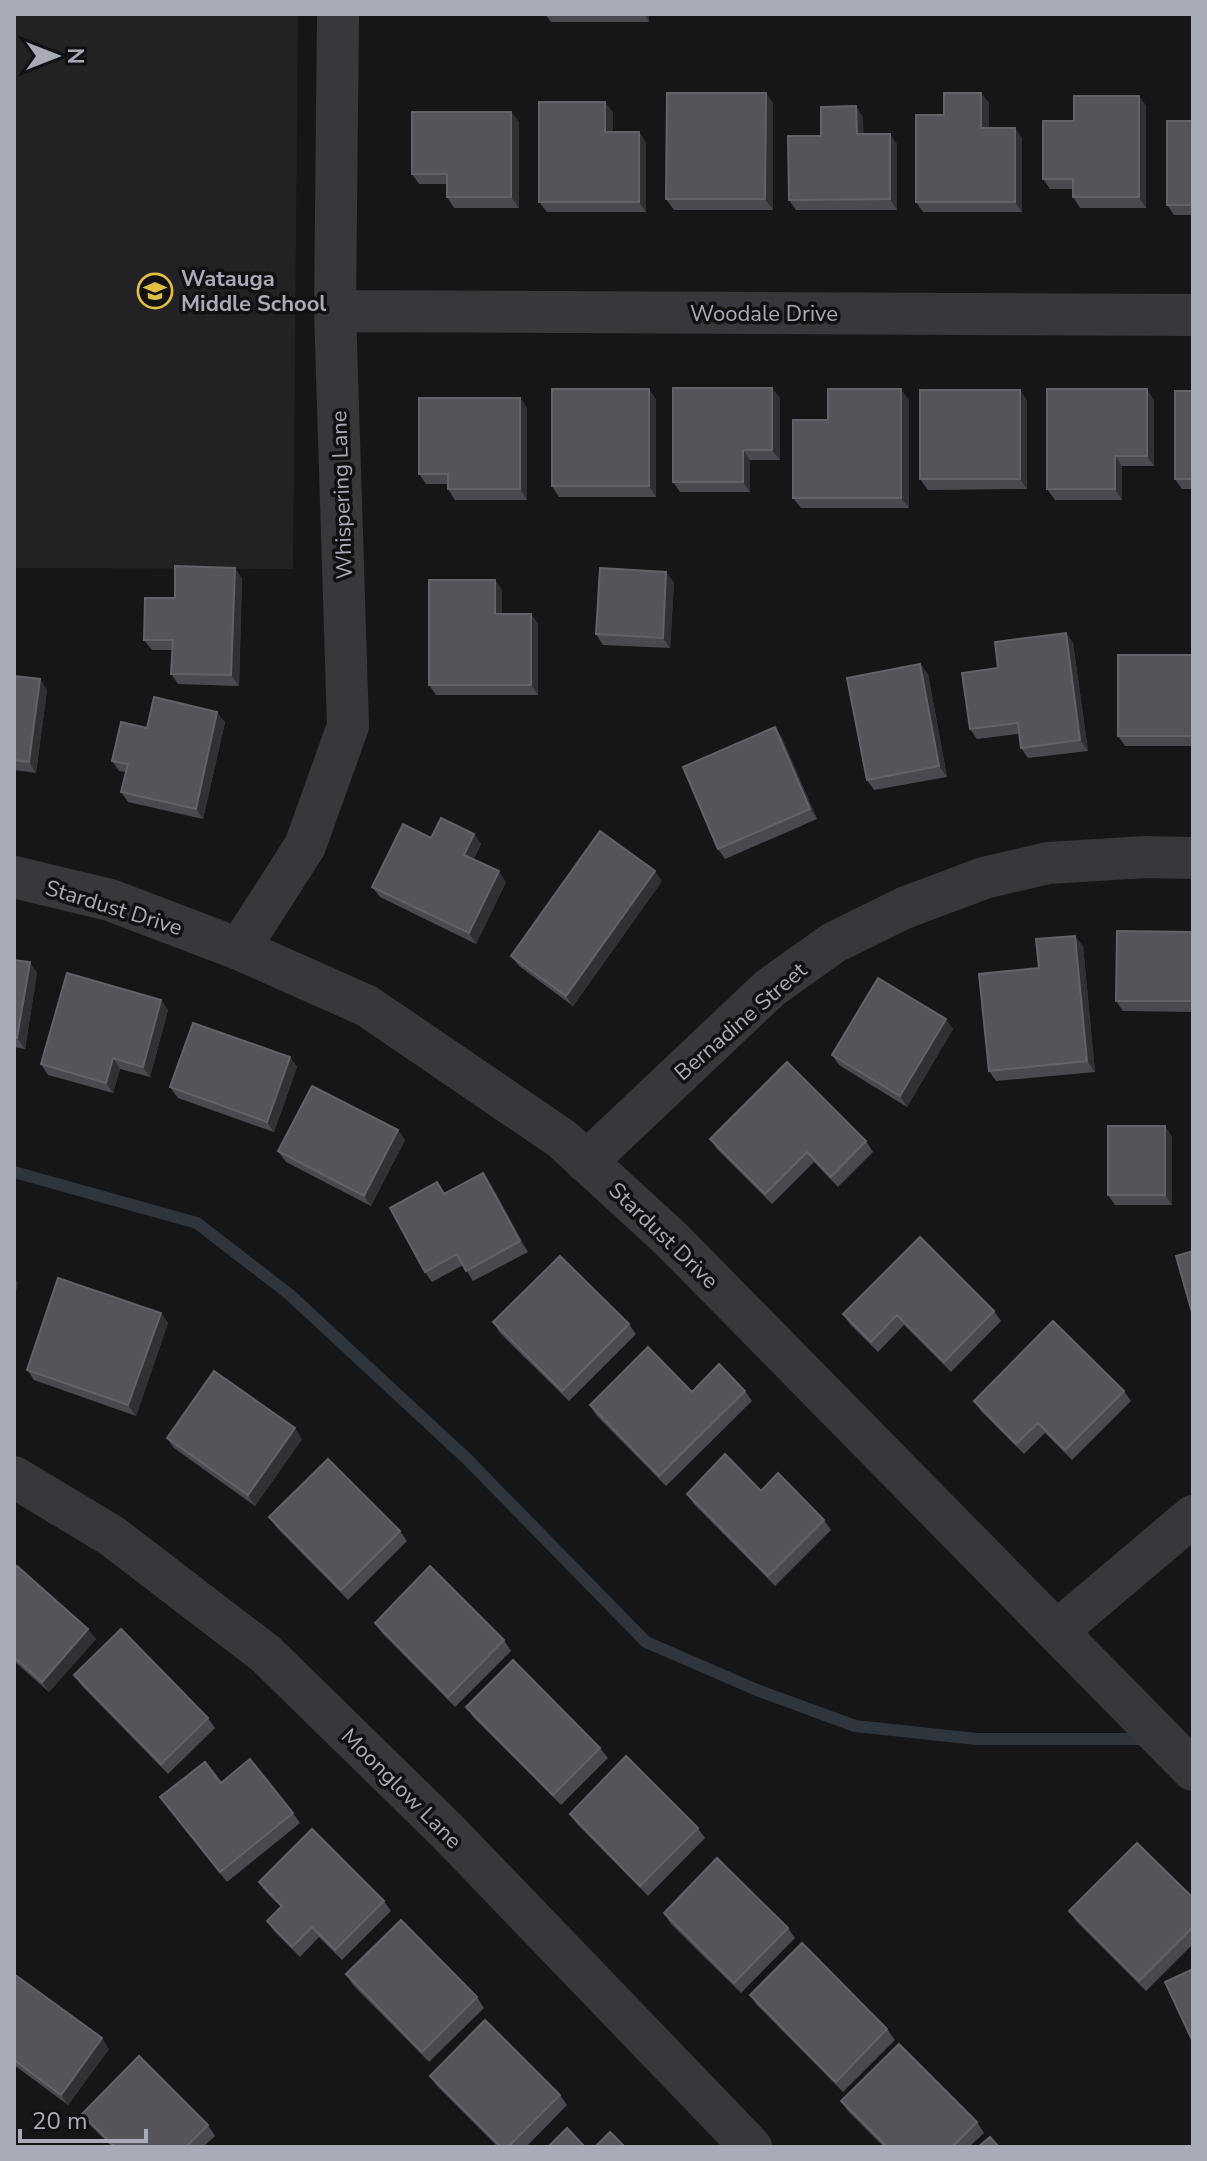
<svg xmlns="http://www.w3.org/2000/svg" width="1207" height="2161" viewBox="0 0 1207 2161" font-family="'Nunito Sans',sans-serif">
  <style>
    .built { fill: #222224 }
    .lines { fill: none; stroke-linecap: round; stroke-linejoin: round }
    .stream { stroke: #2f353c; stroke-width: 12 }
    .street { stroke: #37373c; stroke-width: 42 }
    .wall { fill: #4a494f }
    .shaded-wall { fill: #313034 }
    .building { fill: #54545a; stroke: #626268; stroke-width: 2 }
    .labels { text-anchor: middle; stroke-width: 7; stroke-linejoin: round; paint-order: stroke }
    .poi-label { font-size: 22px; font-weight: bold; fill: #a9abb6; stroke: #111012; text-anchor: start }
    .street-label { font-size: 22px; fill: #a9abb6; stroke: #111012 }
  </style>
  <rect width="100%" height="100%" fill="#161517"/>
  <path class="built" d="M14,14H298L293,569L14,568Z"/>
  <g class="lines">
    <path class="stream" d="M14,1172L197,1223L289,1294L467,1459L646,1642L757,1690L855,1726L977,1739H1150"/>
    <path class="street" d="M335,311L1193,315
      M14,877L110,900L239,949L367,1006L562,1139L672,1240L1193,1770
      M239,949L305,846L348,726L335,311L338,14
      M586,1162L770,988L833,943L904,908L984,878L1048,863L1146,857L1193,858
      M14,1477L112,1536L266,1654L448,1832L751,2147
      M1057,1631L1193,1516"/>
  </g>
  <path class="wall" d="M545,14H649V22H551Z
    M981,93L989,103V128L1022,138V212H923L916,202L944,115Z
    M1139,96L1146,106V208H1080L1073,197V189H1050L1043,179L1074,121Z
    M773,103V210H674L666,199Z
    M511,112L519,122V208H454L447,197V184H419L412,174Z
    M613,112V132H639L646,143V212H547L539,202Z
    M863,117V134L897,144V210H796L789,200L821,136Z
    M1193,121V215H1174L1167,205Z
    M649,389L656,400V497H559L552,486Z
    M1193,391V489H1182L1175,479Z
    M520,398L527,408V500H455L448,489V484H426L419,474Z
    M780,398V460H750V492H680L673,482Z
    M909,400V508H801L793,498L828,420Z
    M1027,400V489L928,490L920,479Z
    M1154,400V466H1122V500H1055L1047,489Z
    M242,578L239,686L178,684L171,674L172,650H152L144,640L175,598Z
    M674,582L670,648L603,645L596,634Z
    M502,590V614H531L538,624V695H436L429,685Z
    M1066,633L1073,643L1088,751L1028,758L1021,748L1019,734L977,739L970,729L998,668Z
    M1193,655V746H1125L1118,736Z
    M920,664L928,674L947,777L874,790L867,780Z
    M14,676L40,679L47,690L36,773L14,770Z
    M225,722L203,819L128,802L121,792L126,772L119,771L112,761L147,728Z
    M775,727L782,738L817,819L725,859L718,849Z
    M474,834L481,844L474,859L506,882L476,944L380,897L372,887L431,838Z
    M662,881L573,1006L519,966L511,956Z
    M1193,932V1012L1123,1011L1116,1001Z
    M1083,946L1095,1072L996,1081L989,1071Z
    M14,960L37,973L25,1049L14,1047Z
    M161,1000L168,1010L150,1077L120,1069L113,1093L48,1075L41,1064Z
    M953,1029L907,1107L839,1065L832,1055Z
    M290,1057L297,1067L274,1132L178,1098L170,1087Z
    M1165,1126L1172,1137V1205H1115L1108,1195Z
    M398,1130L405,1140L371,1206L286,1162L278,1151Z
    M710,1139L866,1141L873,1152L838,1187L814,1162L772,1204L717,1149Z
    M483,1173L490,1183L528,1252L473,1281L463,1265L432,1282L425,1272L445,1194Z
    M994,1311L1001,1321L951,1372L904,1325L878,1352L850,1324L843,1314Z
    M161,1313L168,1323L136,1416L34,1380L27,1370Z
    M493,1322L629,1324L636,1334L569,1401L500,1333Z
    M745,1391L752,1401L666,1486L597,1416L590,1405Z
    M1124,1391L1131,1401L1072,1460L1045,1433L1024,1454L981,1411L974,1401Z
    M167,1438L302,1439L255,1506L174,1448Z
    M761,1491L824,1520L831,1530L775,1586L694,1504L687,1494Z
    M269,1517L400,1531L407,1541L348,1600L277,1528Z
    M14,1570L96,1639L49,1692L14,1661Z
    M375,1623L504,1640L511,1651L455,1707L382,1633Z
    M74,1675L208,1718L215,1728L168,1774L81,1685Z
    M466,1707L600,1748L608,1758L561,1805L473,1717Z
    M221,1783L293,1813L300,1823L227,1882L160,1797Z
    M570,1814L698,1828L705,1838L648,1896L577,1824Z
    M259,1882L384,1901L391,1911L342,1960L319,1937L300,1957L274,1931L267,1921L281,1907L266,1892Z
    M1193,1898V1944L1146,1991L1076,1921L1069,1911Z
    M664,1913L788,1928L795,1938L741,1993L671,1924Z
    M14,1974L109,2049L68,2105L14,2065Z
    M346,1974L477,1997L484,2008L429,2062L353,1985Z
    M750,1995L887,2029L895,2040L843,2092L757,2005Z
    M430,2076L560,2095L567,2105L526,2147H498L437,2086Z
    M841,2101L977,2122L984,2133L969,2147H884L848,2111Z
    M82,2114L208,2125L215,2136L203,2147H112L89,2124Z"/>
  <path class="shaded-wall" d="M644,14H649V22Z
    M766,93L773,103V210L765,199Z
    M981,93L989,103V138L981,128Z
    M1139,96L1146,106V208L1139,197Z
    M605,102L613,112V143L605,132Z
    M856,106L863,117L864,144L857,134Z
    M511,112L519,122V208L511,197Z
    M1015,128L1022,138V212L1015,202Z
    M639,132L646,143V212L639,202Z
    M890,134L897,144V210L890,199Z
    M772,388L780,398V460L772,450Z
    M649,389L656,400V497L649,486Z
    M901,389L909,400V508L901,498Z
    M1147,389L1154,400V466L1147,456Z
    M1020,390L1027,400V489L1020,479Z
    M520,398L527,408V500L520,489Z
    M743,450L750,460V492L743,482Z
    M1115,456L1122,466V500L1115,489Z
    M235,568L242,578L239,686L231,675Z
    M666,572L674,582L670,648L663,638Z
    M495,580L502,590V624L495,614Z
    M531,614L538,624V695L531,685Z
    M1066,633L1073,643L1088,751L1080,740Z
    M920,664L928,674L947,777L939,766Z
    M40,679L47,690L36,773L29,762Z
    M217,712L225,722L203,819L196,809Z
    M775,727L782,738L817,819L810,809Z
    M474,834L481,844L471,865L464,855Z
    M499,871L506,882L476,944L469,933Z
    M655,871L662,881L573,1006L566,996Z
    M1075,936L1083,946L1095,1072L1087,1061Z
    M30,962L37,973L25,1049L17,1038Z
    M161,1000L168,1010L150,1077L143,1067Z
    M946,1019L953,1029L907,1107L900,1096Z
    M290,1057L297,1067L274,1132L267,1122Z
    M113,1058L120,1069L113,1093L106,1083Z
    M1165,1126L1172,1137V1205L1165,1195Z
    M398,1130L405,1140L371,1206L364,1196Z
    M483,1173L490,1183L528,1252L520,1241Z
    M14,1277L18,1283L14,1299Z
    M161,1313L168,1323L136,1416L128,1405Z
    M295,1428L302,1439L255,1506L248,1495Z
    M88,1629L96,1639L49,1692L42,1682Z
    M102,2038L109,2049L68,2105L61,2095Z"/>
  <path class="building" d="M667,93H766L765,199H666Z
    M944,93H981V128H1015V202H916V115H944Z
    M1074,96H1139V197H1073V179H1043V121H1074Z
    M539,102H605V132H639V202H539Z
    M856,106L857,134H890V199L789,200L788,136H821V107Z
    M412,112H511V197H447V174H412Z
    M1167,121H1193V205H1167Z
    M673,388H772V450H743V482H673Z
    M552,389H649V486H552Z
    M828,389H901V498H793V420H828Z
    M1047,389H1147V456H1115V489H1047Z
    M920,390H1020V479H920Z
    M1175,391H1193V479H1175Z
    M419,398H520V489H448V474H419Z
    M175,566L235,568L231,675L171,674L173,640H144L145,598H175Z
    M600,568L666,572L663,638L596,634Z
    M429,580H495V614H531V685H429Z
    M1066,633L1080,740L1021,748L1018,723L970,729L962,673L998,668L995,642Z
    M1118,655H1193V736H1118Z
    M920,664L939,766L867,780L847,678Z
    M14,676L40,679L29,762L14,760Z
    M154,697L217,712L196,809L121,792L128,764L112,761L121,722L147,728Z
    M775,727L810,809L718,849L683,767Z
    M441,818L474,834L464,855L499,871L469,933L372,887L403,824L431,838Z
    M600,831L655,871L566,996L511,956Z
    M1117,931L1193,932V1001H1116Z
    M1075,936L1087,1061L989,1071L979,974L1039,968L1036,939Z
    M14,960L30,962L17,1038H14Z
    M67,973L161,1000L143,1067L113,1058L106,1083L41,1064Z
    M878,978L946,1019L900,1096L832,1055Z
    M193,1023L290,1057L267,1122L170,1087Z
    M787,1062L866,1141L831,1177L807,1152L765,1194L710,1139Z
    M312,1086L398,1130L364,1196L278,1151Z
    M1108,1126H1165V1195H1108Z
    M483,1173L520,1241L466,1271L457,1254L425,1272L390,1208L437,1182L444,1194Z
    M920,1237L994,1311L944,1362L897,1315L871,1342L843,1314Z
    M1193,1251V1316L1176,1256Z
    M560,1256L629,1324L562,1391L493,1322Z
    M58,1278L161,1313L128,1405L27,1370Z
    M1053,1321L1124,1391L1065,1450L1038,1423L1016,1444L974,1401Z
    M648,1347L692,1392L719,1364L745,1391L659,1476L590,1405Z
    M214,1371L295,1428L248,1495L167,1438Z
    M725,1454L761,1491L778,1473L824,1520L768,1576L687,1494Z
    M328,1459L400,1531L341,1590L269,1517Z
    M17,1566L88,1629L42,1682L14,1657V1570Z
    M430,1566L504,1640L448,1697L375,1623Z
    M121,1629L208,1718L161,1764L74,1675Z
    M513,1660L600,1748L553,1795L466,1707Z
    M626,1756L698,1828L640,1886L570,1814Z
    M250,1759L293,1813L220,1872L160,1797L205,1762L221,1783Z
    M312,1829L384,1901L335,1950L312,1927L292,1947L267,1921L282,1906L259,1882Z
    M1137,1843L1193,1898V1927L1139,1981L1069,1911Z
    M717,1858L788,1928L734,1983L664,1913Z
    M401,1920L477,1997L422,2052L346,1974Z
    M802,1943L887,2029L836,2082L750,1995Z
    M1193,1969V2042L1165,1982Z
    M14,1974L102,2038L61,2095L14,2060Z
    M485,2020L560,2095L508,2147H501L430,2076Z
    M899,2044L977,2122L952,2147H887L841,2101Z
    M139,2056L208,2125L186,2147H115L82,2114Z
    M567,2128L585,2147H548Z
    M610,2132L625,2147H595Z
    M990,2137L999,2147H978Z"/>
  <defs>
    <g id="school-ring" transform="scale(1.8)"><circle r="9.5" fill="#111012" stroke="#e1bd43" stroke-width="1.5"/><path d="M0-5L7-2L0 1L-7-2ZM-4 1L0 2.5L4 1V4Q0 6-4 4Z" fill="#e1bd43"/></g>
  </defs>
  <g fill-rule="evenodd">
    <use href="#school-ring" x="155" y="291"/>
  </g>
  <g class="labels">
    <g class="poi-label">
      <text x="181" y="286">Watauga<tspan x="181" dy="25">Middle School</tspan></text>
    </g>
    <g class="street-label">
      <text x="764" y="321">Woodale Drive</text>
      <text transform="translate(341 495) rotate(-92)" y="8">Whispering Lane</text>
      <text transform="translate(114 907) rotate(17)" y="8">Stardust Drive</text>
      <text transform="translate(740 1021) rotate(-41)" y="8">Bernadine Street</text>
      <text transform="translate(664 1235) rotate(44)" y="8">Stardust Drive</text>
      <text transform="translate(402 1788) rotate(45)" y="8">Moonglow Lane</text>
    </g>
  </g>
  <rect width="1207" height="2161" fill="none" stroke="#a9abb6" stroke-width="32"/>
  <g transform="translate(56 56) rotate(90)" stroke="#111012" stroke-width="6" paint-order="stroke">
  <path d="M0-6L14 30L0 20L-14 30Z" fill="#a9abb6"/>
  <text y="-12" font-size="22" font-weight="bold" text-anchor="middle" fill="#a9abb6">N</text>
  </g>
  <path d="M20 2129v12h126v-12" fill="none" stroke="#a9abb6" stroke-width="4"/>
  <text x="32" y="2129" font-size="24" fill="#a9abb6" stroke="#111012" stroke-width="6" paint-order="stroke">20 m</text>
</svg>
